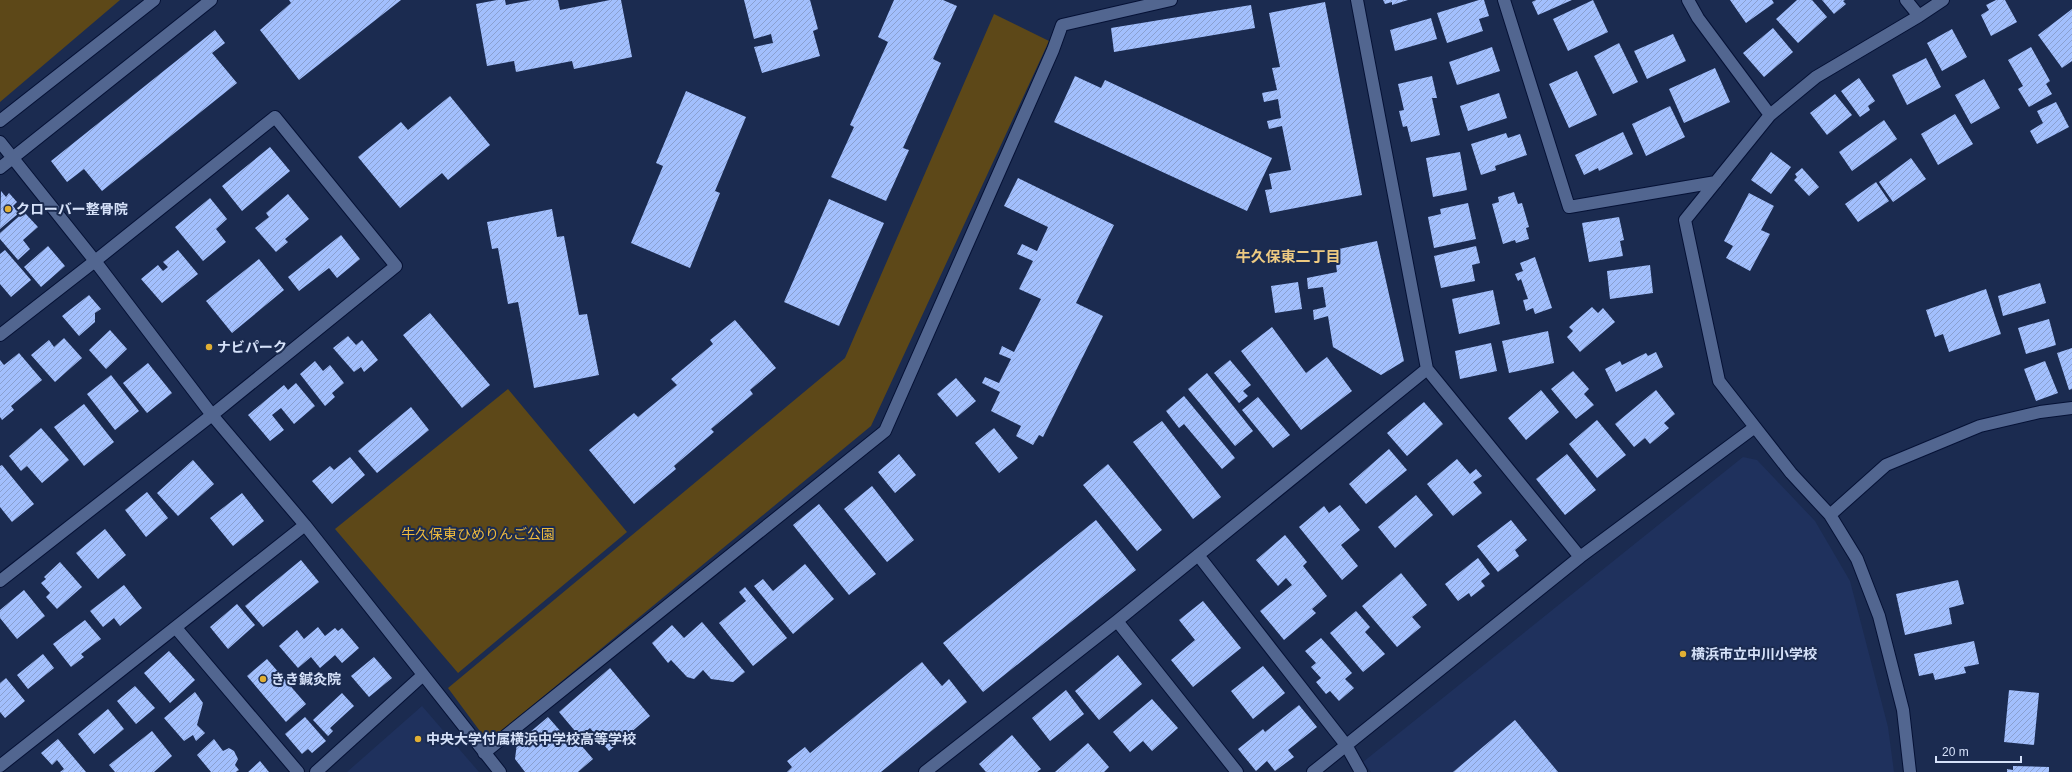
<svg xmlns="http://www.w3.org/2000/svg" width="2072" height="772" viewBox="0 0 2072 772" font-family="Arial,'Noto Sans JP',sans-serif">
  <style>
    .built { fill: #1f315d }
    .green { fill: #5d4818 }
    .building { fill: url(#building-hatch) }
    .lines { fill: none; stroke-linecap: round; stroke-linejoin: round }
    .minor-casing { stroke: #051135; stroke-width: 14 }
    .minor { stroke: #526690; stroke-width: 12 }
    .poi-dot { fill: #e1af34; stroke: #1b2b50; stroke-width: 1.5 }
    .labels { text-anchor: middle; stroke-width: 4; stroke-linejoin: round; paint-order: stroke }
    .poi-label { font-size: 14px; font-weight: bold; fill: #d5e1f9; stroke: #1b2b50; text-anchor: start }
    .park-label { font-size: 14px; fill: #efbb3d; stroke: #1b2b50 }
    .neighbourhood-label { font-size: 15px; font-weight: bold; fill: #edca81; stroke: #1b2b50 }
  </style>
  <defs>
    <pattern id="building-hatch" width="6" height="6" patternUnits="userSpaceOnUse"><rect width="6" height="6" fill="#a2bffd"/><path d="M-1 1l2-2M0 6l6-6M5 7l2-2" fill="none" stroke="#8aa0d0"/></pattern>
  </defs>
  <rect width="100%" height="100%" fill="#1b2b50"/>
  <path class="built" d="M1743,457L1757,460L1815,521L1850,581L1888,727L1894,772H1371L1363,762Z
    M422,706L479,772H347Z"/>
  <path class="green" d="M0,0H120L0,102Z
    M994,14L1049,41L871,426L488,742L448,688L845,358Z
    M508,389L627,532L458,673L335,529Z"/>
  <path class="building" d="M289,0H401L299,80L260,30L291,3Z
    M497,0H505L506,5L532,0H558L560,10L610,0H621L632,57L574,69L572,61L516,72L514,61L487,66L476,4Z
    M744,0H810L818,29L813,31L820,56L762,73L754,47L773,43L771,34L754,39Z
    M894,0H943L957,6L933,59L941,63L903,148L909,150L886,201L831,177L854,127L850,125L888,42L878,37Z
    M1383,0H1408L1392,5V2L1385,4Z
    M1479,0H1484L1489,16L1479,19L1483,31L1447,43L1437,13Z
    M1536,0H1572L1538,15L1532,2Z
    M1593,0L1608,32L1568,51L1553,19Z
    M1730,0H1772L1774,3L1746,23Z
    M1797,0H1812L1827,17L1798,43L1776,19Z
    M1822,0H1845L1843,1L1846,4L1834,14Z
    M1996,0H2005L2017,22L1991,36L1981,15L1989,10L1986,5Z
    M1325,2L1362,195L1270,213L1265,190L1272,189L1269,174L1291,170L1282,126L1269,129L1267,121L1281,118L1278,99L1264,102L1262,93L1277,90L1272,68L1280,67L1269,13Z
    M1251,5L1255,28L1114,52L1111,28Z
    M2072,9V61L2062,68L2038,35Z
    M1431,18L1437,39L1395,51L1390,30Z
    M1773,28L1793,52L1764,77L1743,53Z
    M1952,29L1967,57L1942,71L1927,43Z
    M215,30L225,43L212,53L237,83L102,191L84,169L67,182L51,161Z
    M1673,34L1686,61L1647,79L1634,51Z
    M1619,43L1638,82L1613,94L1594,56Z
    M1492,47L1500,71L1457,85L1449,62Z
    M2031,47L2050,81L2046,84L2052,94L2029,107L2018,89L2023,86L2008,60Z
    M1926,58L1941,87L1907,105L1892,75Z
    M1715,68L1730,102L1684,123L1669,89Z
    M1577,71L1597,115L1569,128L1549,84Z
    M1075,76L1101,88L1105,80L1272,158L1247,211L1054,122Z
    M1432,76L1437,98H1432L1440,135L1411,142L1407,126L1403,127L1399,111L1404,110L1398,84Z
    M1859,78L1875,101L1868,106L1870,110L1860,117L1841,91Z
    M1984,79L2000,108L1971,124L1955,95Z
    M686,91L746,117L715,191L720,193L690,268L631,243L663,166L656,163Z
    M1499,93L1507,118L1468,131L1460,106Z
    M1835,94L1852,115L1827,135L1810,113Z
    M450,96L490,145L448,180L442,173L400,208L358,157L401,122L408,130Z
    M2056,102L2069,127L2037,144L2030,131L2043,123L2037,111Z
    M1670,106L1685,137L1646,156L1632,124Z
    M1955,114L1973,144L1938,165L1921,134Z
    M1884,120L1897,139L1852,171L1839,152Z
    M1623,132L1633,154L1599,171L1598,168L1584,175L1575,155Z
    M1506,133L1508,138L1520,134L1527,155L1495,166L1496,170L1481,175L1471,144Z
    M270,147L290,171L242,211L222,186Z
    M1460,152L1467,190L1433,197L1426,158Z
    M1771,152L1791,167L1771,194L1751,180Z
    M1911,158L1926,179L1893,202L1879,182Z
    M1802,168L1819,187L1809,196L1794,180L1797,177L1795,174Z
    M1018,178L1114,225L1076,303L1103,316L1043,437L1039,435L1033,445L1016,436L1021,426L991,411L1000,392L982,383L985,377L999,383L1011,359L999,354L1002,346L1014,352L1041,299L1019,289L1033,261L1017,254L1022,244L1037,251L1048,227L1004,206Z
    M1876,182L1889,201L1858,222L1845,204Z
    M1,191L6,197L9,193L17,202L13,206L19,213L0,229Z
    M1514,192L1518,204L1522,203L1529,227L1526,228L1529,239L1516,243L1515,240L1503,244L1492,204L1499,202L1498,197Z
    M1749,193L1774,206L1761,230L1770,234L1750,271L1726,258L1733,246L1724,241Z
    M288,194L309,219L285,239L288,242L276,252L255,228L269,217L266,213Z
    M210,198L227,219L216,229L226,242L203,261L175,227Z
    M829,199L884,223L839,326L784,302Z
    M1468,203L1476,239L1434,248L1428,217L1441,214L1440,209Z
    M552,209L557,237L564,236L579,315L587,314L599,375L534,388L518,302L508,304L498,248L492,249L487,222Z
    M24,212L38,227L23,240L30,249L18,260L0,239V233Z
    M1619,217L1624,240L1620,241L1623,256L1589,262L1582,223Z
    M341,235L360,259L337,278L329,268L299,291L288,277Z
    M1377,241L1404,361L1381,375L1333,347L1328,316L1314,320L1313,310L1326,307L1323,287L1308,289L1307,278L1337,272L1334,250Z
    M48,246L65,266L41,287L24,267Z
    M1476,246L1480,263L1472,265L1475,281L1441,288L1434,256Z
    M5,250L31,280L11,297L0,284V254Z
    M178,250L198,274L162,303L141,279L158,265L163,271L168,267L163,262Z
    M1535,257L1552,308L1535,314L1533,308L1526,311L1523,300L1528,299L1521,279L1518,281L1515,274L1523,271L1520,263Z
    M259,259L284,290L232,333L206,301Z
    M1650,265L1653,293L1610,299L1607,271Z
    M1298,282L1302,309L1275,313L1271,286Z
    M2040,283L2046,303L2003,316L1998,296Z
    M1986,289L2001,334L1949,352L1943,334L1935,337L1926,310Z
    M1493,290L1500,324L1459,334L1452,299Z
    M89,295L101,309L95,313V322L79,336L62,316Z
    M1592,307L1598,313L1603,308L1615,322L1580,352L1567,337L1573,331L1569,327Z
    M430,313L490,385L462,408L403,335Z
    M2049,319L2056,345L2026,354L2018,328Z
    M735,320L776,368L750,390L753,394L711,429L714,432L674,466L676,469L634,504L589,450L634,413L638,417L677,385L671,379L713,344L710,340Z
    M1272,327L1306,373L1327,357L1352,391L1301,430L1241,351Z
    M110,330L127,349L106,369L89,350Z
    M1548,331L1554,363L1509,373L1502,341Z
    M348,336L356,345L362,340L378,360L364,372L361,367L354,372L333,348Z
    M64,338L82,358L55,382L31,355L49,340L54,347Z
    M1491,343L1497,371L1460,379L1455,351Z
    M2072,348V389L2069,390L2057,353Z
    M1656,352L1663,367L1616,392L1605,369L1620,361L1622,365L1646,353L1648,356Z
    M19,353L42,380L11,406L14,410L2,420L0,417V360L4,365Z
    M1230,360L1251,385L1243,391L1248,396L1239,403L1214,373Z
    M315,361L323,371L330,365L344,383L332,393L335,397L325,406L300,374Z
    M2045,361L2058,393L2036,401L2024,369Z
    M148,363L172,393L147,413L123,383Z
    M1573,371L1589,389L1584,394L1594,405L1576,419L1551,389Z
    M1207,373L1253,431L1235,446L1188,389Z
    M111,375L139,411L115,430L87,394Z
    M956,378L976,401L957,417L937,394Z
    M296,383L315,406L294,424L281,408L272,415L284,430L270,441L248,415L284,385L288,390Z
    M1541,390L1559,412L1526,440L1508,418Z
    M1656,390L1675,414L1664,423L1669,428L1650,444L1645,438L1634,447L1615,424Z
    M1184,396L1235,458L1222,469L1184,424L1179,428L1166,411Z
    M1258,397L1290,435L1273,448L1242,410Z
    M1424,402L1443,424L1407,456L1387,433Z
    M84,404L114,442L84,466L54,427Z
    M411,407L429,430L377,473L358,451Z
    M1597,420L1626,455L1597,478L1569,444Z
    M1162,421L1221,497L1193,519L1133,442Z
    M41,428L69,460L42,483L27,466L21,471L9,456Z
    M994,428L1018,458L999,473L975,443Z
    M1389,449L1407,470L1366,504L1349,484Z
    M899,454L916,475L895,493L878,472Z
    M1567,454L1596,490L1565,515L1536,479Z
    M350,457L365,475L332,504L312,481L330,466L334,470Z
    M1457,459L1470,474L1476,469L1482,476L1473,482L1482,493L1453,516L1427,484Z
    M193,460L214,484L178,516L157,493Z
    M1108,464L1162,530L1137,551L1083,485Z
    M2,465L34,504L12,522L0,507V466Z
    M872,486L914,540L887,562L844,509Z
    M147,492L168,518L146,537L125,510Z
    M242,493L264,521L233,546L210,518Z
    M1416,495L1433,515L1395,548L1378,527Z
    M819,504L876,574L849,595L793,525Z
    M1340,505L1360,530L1341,545L1358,566L1342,580L1299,527L1324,506L1329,513Z
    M1096,520L1136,570L983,692L943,643Z
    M1511,520L1527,540L1515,550L1519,556L1498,572L1477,546Z
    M105,529L126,555L98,579L76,553Z
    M1285,535L1307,562L1303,566L1327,596L1312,609L1316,613L1284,640L1260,611L1292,585L1286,578L1278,586L1256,560Z
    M1478,558L1490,574L1481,581L1485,586L1471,597L1469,593L1458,601L1445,584Z
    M301,560L319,582L263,627L245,606Z
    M60,562L82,587L57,609L46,597L50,593L41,583L46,579L44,577Z
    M805,564L834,599L793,634L754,586L763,579L773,591Z
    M1401,573L1427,605L1412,617L1421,627L1397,647L1362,606Z
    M1958,580L1964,604L1949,608L1952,624L1905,635L1896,594Z
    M124,585L142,608L120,626L114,618L103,627L90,611Z
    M745,587L787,638L753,666L719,623L746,601L739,592Z
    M24,590L45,616L17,639L0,618V610Z
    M1203,601L1241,648L1193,687L1171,660L1195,640L1179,620Z
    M237,604L255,625L228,649L210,627Z
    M1356,611L1370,627L1365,632L1385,654L1363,672L1330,633Z
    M85,620L101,639L81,654L84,657L71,667L53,644Z
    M702,622L745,672L733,682L711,679L703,670L694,679L687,677L671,660L668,663L652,643L672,625L684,638Z
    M318,627L325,636L335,628L338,631L342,628L359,648L342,663L335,655L320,668L311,657L298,668L279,646L297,630L304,639Z
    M1321,638L1352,673L1345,679L1354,688L1339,701L1330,691L1326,694L1316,682L1321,678L1311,667L1316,663L1305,651Z
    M1974,641L1979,664L1964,667L1966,673L1935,680L1933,673L1919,676L1914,654Z
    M169,651L195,680L170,703L144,673Z
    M43,654L54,668L28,689L17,675Z
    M1118,655L1142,684L1099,720L1075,691Z
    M374,657L392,678L369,697L351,676Z
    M267,659L306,704L286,722L247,676Z
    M922,662L942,686L949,679L967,702L881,772H787L792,767L787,761L805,747L810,753Z
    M1263,666L1285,693L1253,719L1231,691Z
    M610,668L650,716L609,751L590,728L580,737L559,712Z
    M6,678L25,701L5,718L0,712V683Z
    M135,686L155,708L136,724L117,701Z
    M1066,690L1084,714L1050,741L1032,718Z
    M2009,690L2039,693L2034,745L2004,742Z
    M195,692L203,703L197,725L205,733L196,741L193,735L184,741L164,718Z
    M342,693L354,706L330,728L333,731L328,736L313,720Z
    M1152,699L1178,728L1152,751L1143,741L1130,752L1113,732Z
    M1299,705L1317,727L1288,750L1294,757L1275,771L1267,761L1256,771L1238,749L1263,729L1265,732Z
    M108,709L124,729L94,754L78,734Z
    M305,717L326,741L312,753L308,749L302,754L285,734Z
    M548,717L570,742L574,737L593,759L578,772H525L515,759L517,743Z
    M1515,720L1558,772H1453Z
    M152,731L172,756L154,772H115L109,765Z
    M1012,735L1041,769L1037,772H986L979,764Z
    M58,739L86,772H60L64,769L57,760L52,765L41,753Z
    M214,739L223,751L229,748L234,751L238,759L235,765L239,770L236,772H211L197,755Z
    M1088,743L1109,767L1104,772H1055Z
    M260,761L269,772H248Z
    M2013,766L2049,767V772H2007V769L2013,770Z"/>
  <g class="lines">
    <g class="minor-casing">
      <path id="minor" d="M1357,0L1427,369L1580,557
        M1504,0L1569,207L1716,182
        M1688,0L1698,18L1770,115
        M1906,0L1919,16
        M0,121L154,0
        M0,142L95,261L212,415L305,525L500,772
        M0,168L211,0
        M0,335L95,261L275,117L396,266L212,415L0,581
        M1830,515L1886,465L1980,426L2040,412L2072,408
        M1198,555L1346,745L1361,772
        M1117,621L1237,772
        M176,628L298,772
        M484,753L885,431L1053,50L1062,25L1171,0
        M0,766L305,525
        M316,772L423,675
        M925,772L1117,621L1427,369
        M1313,772L1580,557L1755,427
        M1910,772L1903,710L1879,616L1857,559L1830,515L1791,473L1719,381L1685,220L1770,115L1816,77L1919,16L1943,0"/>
    </g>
    <use href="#minor" class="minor"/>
  </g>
  <g class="poi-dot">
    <circle cx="8" cy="209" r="4"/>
    <circle cx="209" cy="347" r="4"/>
    <circle cx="1683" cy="654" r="4"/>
    <circle cx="263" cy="679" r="4"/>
    <circle cx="418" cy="739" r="4"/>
  </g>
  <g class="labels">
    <g class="poi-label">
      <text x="16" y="214">クローバー整骨院</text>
      <text x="217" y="352">ナビパーク</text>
      <text x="1691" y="659">横浜市立中川小学校</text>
      <text x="271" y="684">きき鍼灸院</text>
      <text x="426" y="744">中央大学付属横浜中学校高等学校</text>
    </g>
    <g class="park-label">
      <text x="478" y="539">牛久保東ひめりんご公園</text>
    </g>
    <g class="neighbourhood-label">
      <text x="1288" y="262">牛久保東二丁目</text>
    </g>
  </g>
  <path d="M1936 756v6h85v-6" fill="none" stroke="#d5e1f9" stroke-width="2"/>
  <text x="1942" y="756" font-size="12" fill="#d5e1f9" stroke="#1b2b50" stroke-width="3" paint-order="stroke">20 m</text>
</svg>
